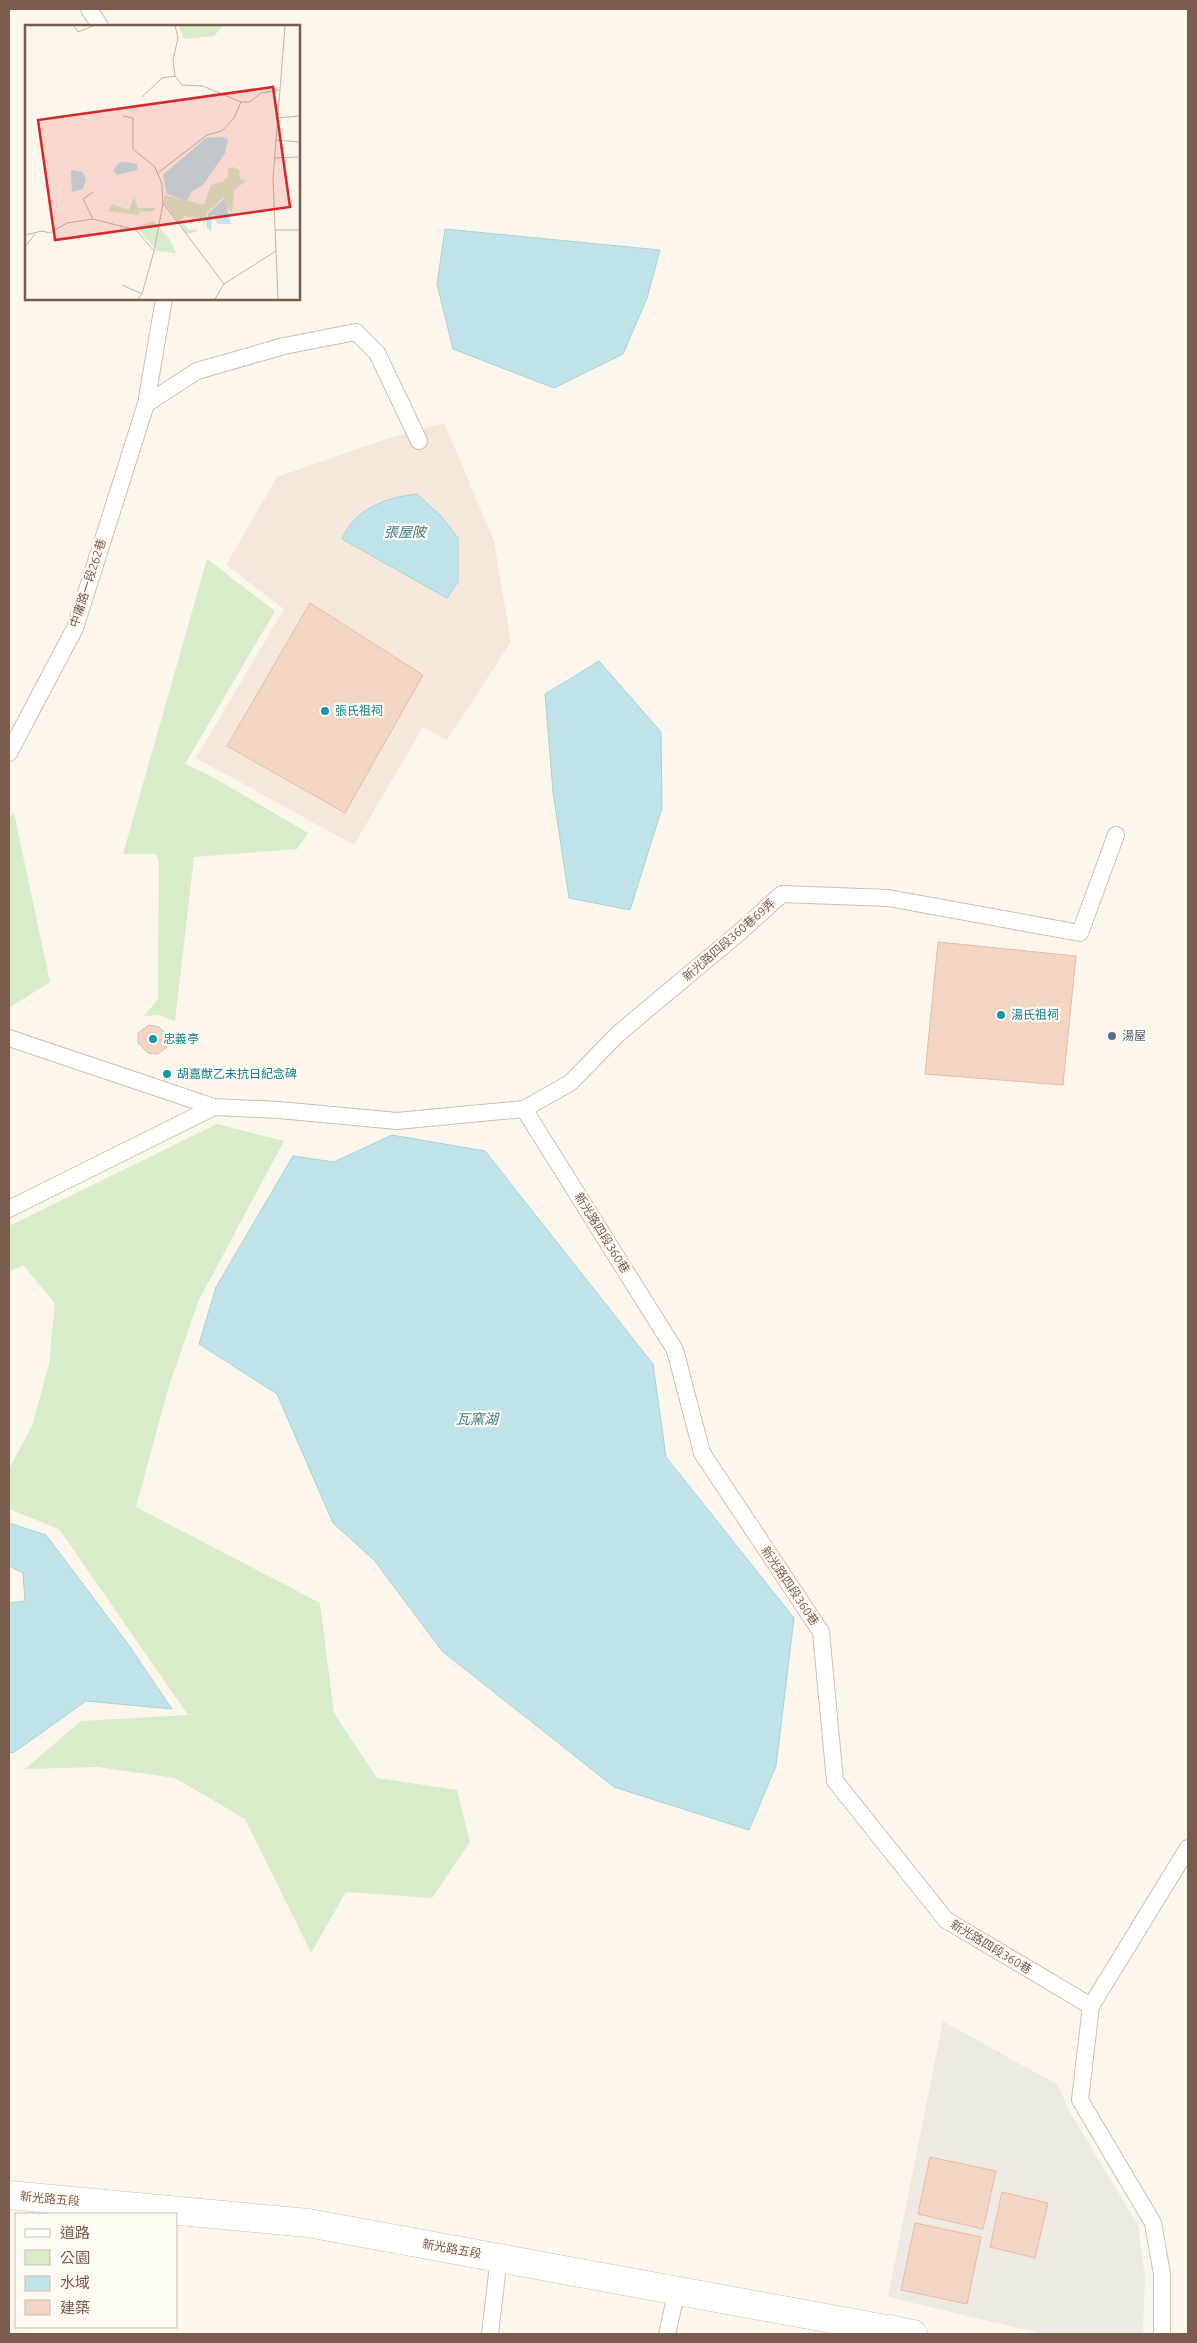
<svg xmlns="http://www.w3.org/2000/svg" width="1197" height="2343" viewBox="0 0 1197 2343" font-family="Ubuntu,'Noto Sans TC',sans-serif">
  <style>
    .residential { fill: #f5e8da }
    .industrial { fill: #efe9e4 }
    .green { fill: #d8ecc9 }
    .water { fill: #bfe3e8; stroke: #a5d3da }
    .building { fill: #f3d5c3; stroke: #e6bba3 }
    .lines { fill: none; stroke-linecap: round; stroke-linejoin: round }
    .lane-casing { stroke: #d1beb0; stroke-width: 18 }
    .street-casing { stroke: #d1beb0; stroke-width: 29 }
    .secondary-casing { stroke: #d6c0b0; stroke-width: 29 }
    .lane { stroke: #fff; stroke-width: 16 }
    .street { stroke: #fff; stroke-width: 28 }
    .secondary { stroke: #fff; stroke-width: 28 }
    .culture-dot { fill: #0f9aa8; stroke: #fffaf3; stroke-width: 2 }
    .service-dot { fill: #5c6f8a; stroke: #fffaf3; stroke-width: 2 }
    .labels { text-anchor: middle; stroke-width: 4.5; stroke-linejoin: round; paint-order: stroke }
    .street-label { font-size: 12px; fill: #7a5c4d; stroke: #fffaf3 }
    .culture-label { font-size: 12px; fill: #0d838f; stroke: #fffaf3; text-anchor: start }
    .service-label { font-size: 12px; fill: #4e5e75; stroke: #fffaf3; text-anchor: start }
    .water-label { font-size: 14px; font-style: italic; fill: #437c86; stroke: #fffaf3 }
    .inset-road { fill: none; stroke: #c5b3a7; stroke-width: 1 }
    .view { fill: #d62828; fill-opacity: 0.15; stroke: #d62828; stroke-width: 2.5 }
    .inset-edge { fill: none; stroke: #7a5c4d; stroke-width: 2.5 }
  </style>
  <rect width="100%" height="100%" fill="#fdf6ec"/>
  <path class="residential" d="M444,423L494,541L511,642L447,740L423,727L354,845L196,758L284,609L226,565L277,477L392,437Z"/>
  <path class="industrial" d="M943,2021L1058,2085L1068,2109L1138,2225L1145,2278L1143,2334H1043L888,2297Z"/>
  <path class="green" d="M207,559L275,611L185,764L209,775L308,833L297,849L194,857L175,1021L158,1015L144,1016L158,999L159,860L155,854H123Z
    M14,813L50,982L9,1008V818Z
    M217,1124L284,1141L198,1302L168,1389L136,1507L320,1603L334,1713L377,1778L457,1790L470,1842L432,1898L346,1892L311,1953L245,1819L175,1778L98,1767L25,1769L81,1721L188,1715L59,1529L9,1509V1469L32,1426L49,1364L55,1303L23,1265L9,1272V1226Z"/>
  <path class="water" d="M445,229L660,250L647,298L623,354L554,388L453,349L437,284Z
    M417,494L441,516L458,538V582L447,598L342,539C354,509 387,497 417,494Z
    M599,661L661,732L662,808L630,910L569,898L553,792L545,694Z
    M392,1135L485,1151L653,1364L666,1457L794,1618L776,1766L749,1830L614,1787L442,1651L375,1561L333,1523L277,1394L199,1344L216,1287L293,1156L334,1162Z
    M9,1523L46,1535L128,1644L172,1709L86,1701L13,1753L9,1752V1603L25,1601L23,1573L9,1566Z"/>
  <path class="building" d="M310,603L423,675L345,813L227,746Z
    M938,942L1076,956L1063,1085L925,1074Z
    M149,1025L159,1027L167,1035V1047L158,1054L148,1053L138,1043V1033Z
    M930,2157L996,2171L983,2229L918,2214Z
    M1002,2192L1048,2203L1035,2258L990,2247Z
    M915,2223L981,2237L967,2304L901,2290Z"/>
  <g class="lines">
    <g class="lane-casing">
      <path id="lane" d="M89,9L100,26
        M146,404L164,299
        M9,753L75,628L146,404L197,371L284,346L356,332L377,353L419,441
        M9,1038L214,1107L279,1110L397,1121L524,1109L570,1083L619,1033L741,931L782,894L888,898L1080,933L1116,835
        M524,1109L675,1350L702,1453L821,1632L835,1781L946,1920L1091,2006L1080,2100L1153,2223L1162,2274V2334
        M9,1209L214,1107
        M1091,2006L1188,1848
        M490,2334L499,2257
        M667,2334L677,2290"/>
    </g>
    <g class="street-casing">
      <path id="street" d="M9,2195L308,2223L913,2334"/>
    </g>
    <g class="secondary-casing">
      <path id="secondary" d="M891,2334V2329"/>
    </g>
    <use href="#lane" class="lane"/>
    <use href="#street" class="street"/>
    <use href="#secondary" class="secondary"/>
  </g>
  <g class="culture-dot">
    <circle cx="325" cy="711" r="5"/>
    <circle cx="1001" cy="1015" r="5"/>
    <circle cx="153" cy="1039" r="5"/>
    <circle cx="167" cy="1074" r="5"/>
  </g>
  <circle class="service-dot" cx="1112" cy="1036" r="5"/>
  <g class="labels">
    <g class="street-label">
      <text transform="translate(88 583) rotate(-72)" y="4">中庸路一段262巷</text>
      <text transform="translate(729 940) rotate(-41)" y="4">新光路四段360巷69弄</text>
      <text transform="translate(602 1233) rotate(58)" y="4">新光路四段360巷</text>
      <text transform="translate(790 1586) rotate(56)" y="4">新光路四段360巷</text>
      <text transform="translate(991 1947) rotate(31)" y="4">新光路四段360巷</text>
      <text transform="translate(50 2199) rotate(5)" y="4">新光路五段</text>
      <text transform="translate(452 2249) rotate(10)" y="4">新光路五段</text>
    </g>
    <g class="culture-label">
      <text x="335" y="715">張氏祖祠</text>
      <text x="1011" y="1019">湯氏祖祠</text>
      <text x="163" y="1043">忠義亭</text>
      <text x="177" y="1078">胡嘉猷乙未抗日紀念碑</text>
    </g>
    <g class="service-label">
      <text x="1122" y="1040">湯屋</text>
    </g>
    <g class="water-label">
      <text x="405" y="537">張屋陂</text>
      <text x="477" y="1424">瓦窯湖</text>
    </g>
  </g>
  <g transform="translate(25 25)">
    <rect width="275" height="275" fill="#fdf6ec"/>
    <path d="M154,1H198L189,11L159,14ZM208,142L214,145L215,154L221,156L209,165L207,187L201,183L199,172L182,187L178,204V194L160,191L156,195L164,205L172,204L171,207L161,209L139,177L140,170L179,180L186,160L197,157L203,152V144ZM109,172L113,183H130V186L114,187V190L83,186L87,179L104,185ZM128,196L144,213L151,228L132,226L111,202Z" fill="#d8ecc9"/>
    <path d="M196,112L203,114L200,128L178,160L166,167L162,176L142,169L138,150L181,113ZM101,137L112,139V145L92,150L88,145L94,138ZM46,145L57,147L61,154L58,164L47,167ZM199,174L206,199H192L190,190H187L186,207L181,201L183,189Z" fill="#bfe3e8"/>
    <path class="inset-road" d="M49,1L53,7L68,1M150,1L153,13L148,35L150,51L157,60L178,61L216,77M117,72L137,53L150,51M98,91L108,93V124L130,142L137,159L138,178L129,226L117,269L113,274M251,93L275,91M250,115L275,117M249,133L273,132M134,147L182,110L197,106L209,93L216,77H225L236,68L254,65M68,167L58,174L68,194L111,205L129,226M138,178L199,259M250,205H275M0,210L17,206L25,208L42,198L68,194M0,222L10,209M97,260L117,269M190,274L199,259L251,226M253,274L248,153L260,1"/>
    <path class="view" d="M248,62L265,182L30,215L13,95Z"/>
    <rect width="275" height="275" class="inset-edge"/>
  </g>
  <rect width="1197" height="2343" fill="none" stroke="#7a5c4d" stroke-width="20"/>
  <rect x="15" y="2213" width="162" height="115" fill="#fffaf3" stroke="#cabbb1"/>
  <rect x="25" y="2229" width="25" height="8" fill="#ffffff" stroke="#cabbb1"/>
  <text x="60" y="2238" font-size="15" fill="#7a5c4d">道路</text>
  <rect x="25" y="2250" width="25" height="15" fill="#d8ecc9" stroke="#cabbb1"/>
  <text x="60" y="2263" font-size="15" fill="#7a5c4d">公園</text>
  <rect x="25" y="2276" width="25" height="15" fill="#bfe3e8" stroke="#cabbb1"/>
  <text x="60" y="2288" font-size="15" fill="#7a5c4d">水域</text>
  <rect x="25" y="2300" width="25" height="15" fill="#f3d5c3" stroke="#cabbb1"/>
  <text x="60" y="2313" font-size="15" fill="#7a5c4d">建築</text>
</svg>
